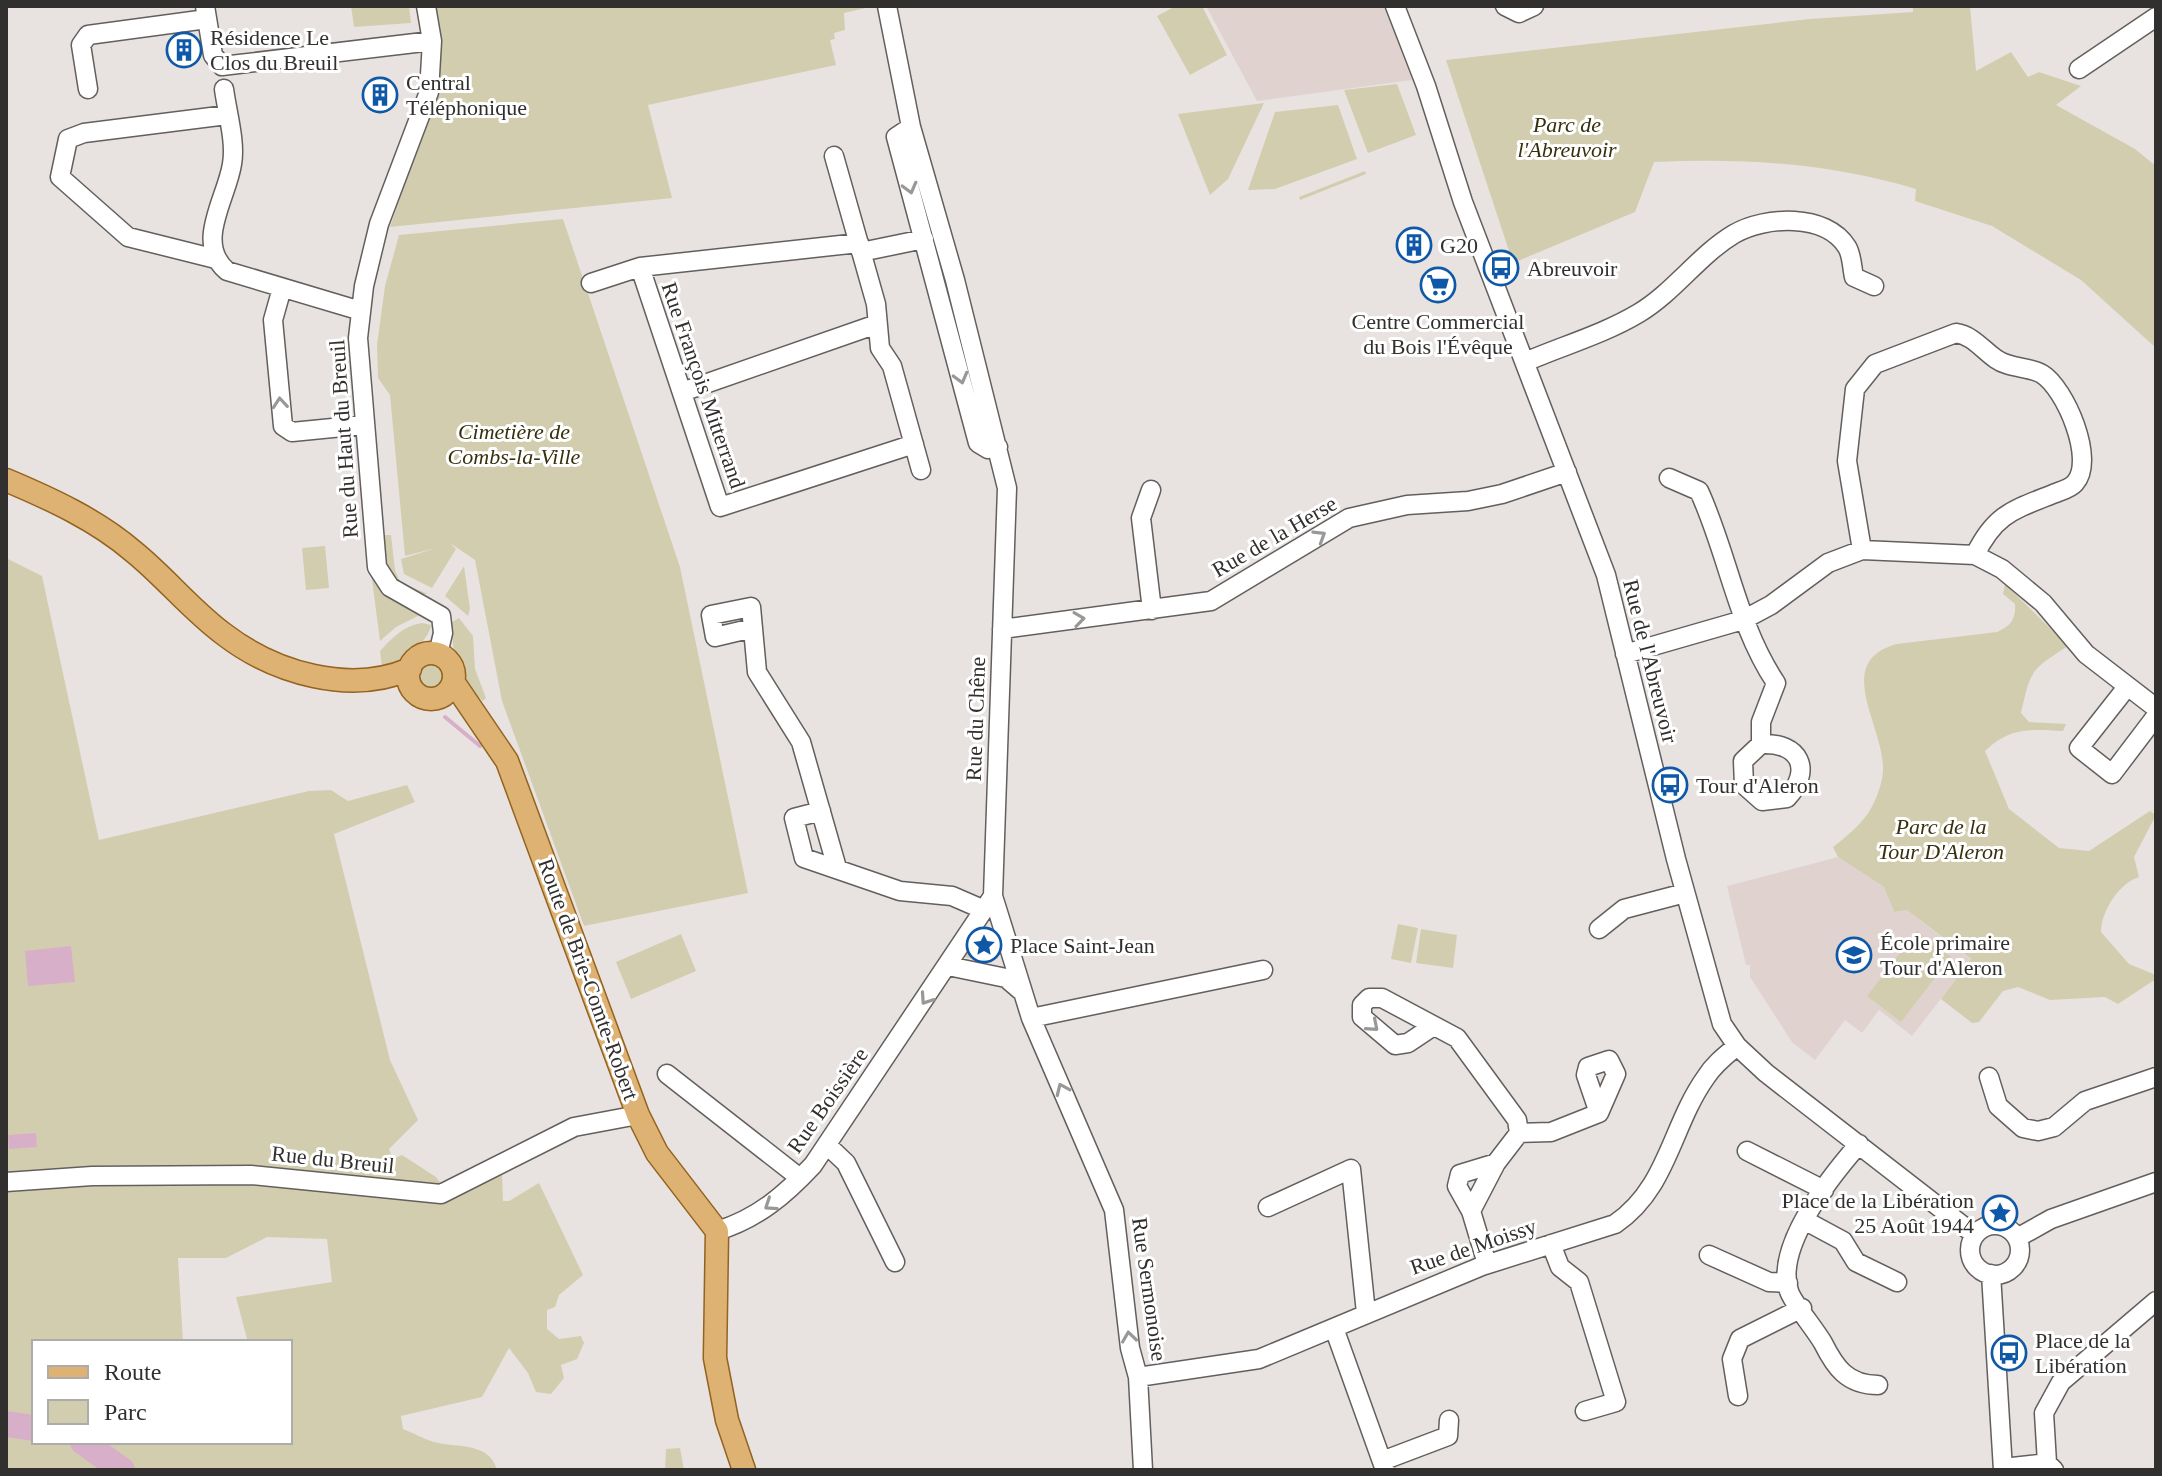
<svg xmlns="http://www.w3.org/2000/svg" width="2162" height="1476" viewBox="0 0 2162 1476" font-family="Georgia,serif">
  <style>
    .built { fill: #e0d3cf }
    .green { fill: #d3cdaf; fill-rule: evenodd }
    .water { fill: #d8afc8 }
    .lines { fill: none; stroke-linecap: round; stroke-linejoin: round }
    .stream { stroke: #d8afc8; stroke-width: 4 }
    .river { stroke: #d8afc8; stroke-width: 26 }
    .minor-casing { stroke: #635f5d; stroke-width: 21 }
    .major-casing { stroke: #93631f; stroke-width: 25 }
    .minor { stroke: #fff; stroke-width: 18 }
    .major { stroke: #ddb273; stroke-width: 22 }
    .oneway { stroke: #989897 }
    .labels { text-anchor: middle; stroke-width: 6; stroke-linejoin: round; paint-order: stroke }
    .poi-label { font-size: 22px; fill: #32302f; stroke: #fff; text-anchor: start }
    .park-label { font-size: 22px; font-style: italic; fill: #37300d; stroke: #fff }
    .street-label { font-size: 22px; fill: #32302f; stroke: #fff }
  </style>
  <rect width="100%" height="100%" fill="#e8e3e1"/>
  <path class="built" d="M1206,6H1384L1412,80L1257,101Z
    M1838,857L1884,887L1894,912L1907,910L1971,960L1912,1036L1879,1010L1862,1033L1845,1020L1815,1060L1792,1042L1750,977V965H1746L1727,886Z"/>
  <path class="green" d="M351,6H409L411,23L354,27Z
    M435,6H874L844,13L845,30L834,33L835,39L830,40L836,65L648,105L672,198L390,227L437,88L440,55Z
    M1176,6H1202L1227,55L1190,75L1157,16Z
    M1913,6H1970L1976,71L2011,52L2028,77L2039,72L2081,86L2056,105L2135,149L2156,166V348L2081,280L1992,226L1915,201L1916,189C1829,163 1744,158 1654,162L1635,212L1513,263L1446,60L1810,19L1913,12Z
    M1397,84L1416,135L1368,153L1344,90Z
    M1264,103L1228,179L1210,195L1178,114Z
    M1338,105L1357,159L1275,189L1248,190L1275,112Z
    M1365,171L1366,174L1300,200L1299,197Z
    M563,219L680,567L748,893L584,926L502,701L475,560L450,543L456,549L432,588L404,574L401,559L436,548L405,556L390,395L378,378L377,345L385,286L399,235Z
    M380,535H391L395,570L400,582L428,594C394,596 384,563 380,535Z
    M325,546L329,588L306,590L302,548Z
    M6,558L42,576L99,840L309,791L331,790L348,801L407,785L415,802L334,834L390,1060L418,1120L389,1149L393,1159L402,1155L436,1177L449,1194L513,1163L502,1175L503,1201H509L539,1183L583,1275L559,1295L555,1307L547,1310V1329L559,1339L581,1336L584,1343L577,1359L561,1365L564,1378L551,1394L536,1392L528,1373L509,1348L482,1397L401,1416L403,1429C413,1433 424,1439 434,1442C457,1448 490,1442 497,1470H6ZM267,1237L327,1239L332,1282L236,1297L247,1339L290,1342V1442H34V1342H183L178,1258H226Z
    M464,566L470,609L468,616L445,596Z
    M371,572L388,596L424,613L396,627L380,641Z
    M2005,584L2068,646C2031,670 2031,669 2021,713L2029,722L2066,724L2063,731C2030,729 2010,727 1985,751L2009,809L2059,848L2089,851L2150,811L2156,815L2134,857L2139,877C2119,883 2101,912 2101,932L2129,964L2156,975V979L2118,1004L2105,997L2050,1000L2018,987L2003,991L1979,1022L1972,1023L1941,999L1971,959L1907,910L1894,912L1884,887L1838,857L1833,847C1860,826 1874,813 1882,779C1892,735 1827,663 1897,644L1997,632C2011,626 2016,619 2015,604L2003,594Z
    M459,618L473,636L475,669L486,698L483,701L476,695L471,700C456,679 452,648 452,622Z
    M422,623L431,625C427,645 409,648 403,665L382,668L380,651C392,638 403,626 422,623Z
    M419 677a12 12 0 1 1 24 0a12 12 0 1 1-24 0Z
    M1398,924L1418,928L1411,963L1391,959Z
    M981,925L986,927L996,958L991,963L961,956Z
    M1421,929L1457,935L1453,968L1416,963Z
    M1917,931L1951,957L1901,1022L1867,996Z
    M681,934L696,971L631,999L616,962Z
    M680,1448L684,1470H660L665,1468L666,1449Z"/>
  <path class="water" d="M71,946L75,982L28,986L25,951Z
    M36,1133L37,1147L9,1149L8,1135Z"/>
  <g class="lines">
    <path class="stream" d="M445,717L480,746"/>
    <path class="river" d="M6,1424L34,1428
      M83,1442L122,1470"/>
    <g class="minor-casing">
      <path id="minor" d="M205,6L213,55L222,66L432,41
        M426,6L432,41L429,92L379,224L364,286L358,338L377,567L390,587L441,616L443,633L438,654
        M887,6L911,127L955,280L1007,488L993,896L1031,1018L1114,1210L1130,1348L1138,1377L1143,1470
        M1395,6L1426,86L1463,202L1606,575L1676,859L1722,1024L1737,1046L1766,1073L1975,1235
        M1505,6L1519,13L1534,6
        M2079,69L2156,17
        M88,89L81,45L88,35L207,19
        M224,89C227,112 236,142 232,164C227,198 194,243 227,271L361,311
        M911,127L896,137L978,443L988,449L998,447
        M834,156L876,304L880,348L892,366L921,470
        M861,252L924,239
        M216,259L128,237L60,177L68,139L84,133L227,115
        M640,267L720,507L914,444
        M591,283L640,267L859,243
        M282,288L273,320L283,426L292,432L363,425
        M1525,362C1562,346 1604,334 1639,313C1674,292 1699,255 1734,234C1765,216 1826,213 1847,247C1852,255 1852,268 1854,277L1874,286
        M682,392L877,324
        M1669,478L1699,491C1728,554 1737,625 1776,683L1761,722V744L1743,761L1744,785L1762,801L1787,798C1813,770 1800,742 1761,744
        M1151,490L1141,518L1152,610
        M1862,550L1847,461L1855,389L1875,364L1956,333C1972,335 1983,350 1996,359C2010,369 2028,366 2042,374C2065,388 2096,460 2075,483C2070,489 2060,491 2053,494C2013,510 1995,514 1975,555
        M753,628L715,637L711,615L751,607L757,672L801,742L837,868
        M1002,629L1211,601L1349,518L1407,505L1468,501L1502,494L1567,472
        M1625,654L1743,620L1771,605L1828,563L1862,550L1975,555L2002,569L2043,603L2086,654L2156,708
        M2127,687L2079,748L2112,774L2156,716
        M821,811L794,818L804,858L900,891L952,896L982,909
        M1599,929L1624,909L1685,893
        M948,966L1006,978L1020,990
        M1031,1018L1263,970
        M1432,1027L1408,1043L1395,1045L1362,1017V1005L1369,998H1382L1457,1038L1517,1120L1519,1133L1496,1163L1471,1211
        M667,1074L800,1178
        M1989,1077L1998,1106L2023,1128L2038,1131L2054,1127L2085,1101L2156,1077
        M1519,1133L1551,1132L1599,1113L1616,1074L1609,1060L1588,1067L1586,1075L1599,1113
        M1859,1144C1831,1176 1774,1247 1789,1291C1792,1302 1815,1329 1823,1343C1835,1367 1847,1385 1878,1385
        M827,1145L846,1163L895,1262
        M1747,1151L1824,1190
        M6,1182L92,1176L251,1175L441,1194L574,1127L638,1115
        M1268,1207L1351,1169L1366,1313
        M1804,1220L1843,1241L1856,1262L1897,1282
        M1970 1250a25 25 0 1 1 50 0a25 25 0 1 1-50 0Z
        M717,1231C757,1219 785,1195 813,1165L993,896
        M2017,1238L2051,1219L2156,1182
        M1551,1244L1560,1267L1579,1282L1616,1402L1585,1411
        M1709,1255L1769,1282L1788,1283
        M1487,1264L1471,1211L1457,1186L1460,1174L1496,1163
        M1991,1274L2003,1470
        M1334,1328L1385,1470
        M1138,1377L1259,1359L1482,1266L1615,1224C1668,1188 1671,1126 1706,1077C1714,1064 1726,1055 1737,1046
        M1738,1396L1732,1359L1740,1339L1802,1308
        M1382,1461L1448,1436L1449,1420
        M2047,1463L2044,1413L2061,1382L2156,1301
        M2003,1468L2047,1463L2054,1470"/>
    </g>
    <g class="major-casing">
      <path id="major" d="M6,480C51,499 97,520 134,552C166,578 192,611 225,635C275,673 350,695 410,669
        M408 676a23 23 0 1 1 46 0a23 23 0 1 1-46 0Z
        M454,683L507,761L638,1115L657,1153L717,1231L715,1358L727,1420L744,1470"/>
    </g>
    <use href="#minor" class="minor"/>
    <use href="#major" class="major"/>
  </g>
  <defs><path id="oneway-chevron" d="M-2-3.5L2.5 0L-2 3.5" fill="none" stroke-width="1.6" stroke-linecap="round" stroke-linejoin="round" transform="scale(2)"/></defs>
  <g class="oneway">
    <use href="#oneway-chevron" transform="translate(910 188) rotate(75)"/>
    <use href="#oneway-chevron" transform="translate(961 378) rotate(75)"/>
    <use href="#oneway-chevron" transform="translate(280 403) rotate(-95)"/>
    <use href="#oneway-chevron" transform="translate(1320 536) rotate(-32)"/>
    <use href="#oneway-chevron" transform="translate(1079 619) rotate(-8)"/>
    <use href="#oneway-chevron" transform="translate(926 999) rotate(124)"/>
    <use href="#oneway-chevron" transform="translate(1373 1026) rotate(41)"/>
    <use href="#oneway-chevron" transform="translate(1062 1089) rotate(-114)"/>
    <use href="#oneway-chevron" transform="translate(770 1205) rotate(146)"/>
    <use href="#oneway-chevron" transform="translate(1129 1337) rotate(-98)"/>
  </g>
  <defs>
    <g id="building-ring" transform="scale(1.8)"><circle r="9.5" fill="#fff" stroke="#0e58a7" stroke-width="1.5"/><path d="M-4-6H4V6H1V3H-1V6H-4ZM-2.5-4.3h1.7v1.8h-1.7ZM.8-4.3h1.7v1.8H.8ZM-2.5-1h1.7V.8h-1.7ZM.8-1h1.7V.8H.8Z" fill="#0e58a7"/></g>
    <g id="bus-ring" transform="scale(1.8)"><circle r="9.5" fill="#fff" stroke="#0e58a7" stroke-width="1.5"/><path d="M-5-6H5V4H4V6H2V4H-2V6H-4V4H-5ZM-3.5-4V0h7V-4ZM-3.5 1.2v1.5H-2V1.2ZM2 1.2v1.5H3.5V1.2Z" fill="#0e58a7"/></g>
    <g id="supermarket-ring" transform="scale(1.8)"><circle r="9.5" fill="#fff" stroke="#0e58a7" stroke-width="1.5"/><path d="M-6-5.5h2.5l.6 2H6L4.5 2H-2.5L-4.4-4H-6ZM-1.5 3.2a1.3 1.3 0 1 0 .1 0ZM3 3.2a1.3 1.3 0 1 0 .1 0Z" fill="#0e58a7"/></g>
    <g id="sight-ring" transform="scale(1.8)"><circle r="9.5" fill="#fff" stroke="#0e58a7" stroke-width="1.5"/><path d="M0-6L1.8-2.2L6-1.7L2.9 1.2L3.7 5.4L0 3.3L-3.7 5.4L-2.9 1.2L-6-1.7L-1.8-2.2Z" fill="#0e58a7"/></g>
    <g id="school-ring" transform="scale(1.8)"><circle r="9.5" fill="#fff" stroke="#0e58a7" stroke-width="1.5"/><path d="M0-5L7-2L0 1L-7-2ZM-4 1L0 2.5L4 1V4Q0 6-4 4Z" fill="#0e58a7"/></g>
  </defs>
  <g fill-rule="evenodd">
    <use href="#building-ring" x="184" y="50"/>
    <use href="#building-ring" x="380" y="95"/>
    <use href="#building-ring" x="1414" y="245"/>
    <use href="#bus-ring" x="1501" y="268"/>
    <use href="#supermarket-ring" x="1438" y="285"/>
    <use href="#bus-ring" x="1670" y="785"/>
    <use href="#sight-ring" x="984" y="945"/>
    <use href="#school-ring" x="1854" y="955"/>
    <use href="#sight-ring" x="2000" y="1213"/>
    <use href="#bus-ring" x="2009" y="1353"/>
  </g>
  <g class="labels">
    <g class="poi-label">
      <text x="210" y="45">Résidence Le<tspan x="210" dy="25">Clos du Breuil</tspan></text>
      <text x="406" y="90">Central<tspan x="406" dy="25">Téléphonique</tspan></text>
      <text x="1440" y="253">G20</text>
      <text x="1527" y="276">Abreuvoir</text>
      <text x="1438" y="329" text-anchor="middle">Centre Commercial<tspan x="1438" dy="25">du Bois l'Évêque</tspan></text>
      <text x="1696" y="793">Tour d'Aleron</text>
      <text x="1880" y="950">École primaire<tspan x="1880" dy="25">Tour d'Aleron</tspan></text>
      <text x="1010" y="953">Place Saint-Jean</text>
      <text x="1974" y="1208" text-anchor="end">Place de la Libération<tspan x="1974" dy="25">25 Août 1944</tspan></text>
      <text x="2035" y="1348">Place de la<tspan x="2035" dy="25">Libération</tspan></text>
    </g>
    <g class="park-label">
      <text x="1567" y="132">Parc de<tspan x="1567" dy="25">l'Abreuvoir</tspan></text>
      <text x="514" y="439">Cimetière de<tspan x="514" dy="25">Combs-la-Ville</tspan></text>
      <text x="1941" y="834">Parc de la<tspan x="1941" dy="25">Tour D'Aleron</tspan></text>
    </g>
    <g class="street-label">
      <text transform="translate(704 385) rotate(71)" y="8">Rue François Mitterrand</text>
      <text transform="translate(343 439) rotate(-94)" y="8">Rue du Haut du Breuil</text>
      <text transform="translate(1274 536) rotate(-30)" y="8">Rue de la Herse</text>
      <text transform="translate(1651 661) rotate(76)" y="8">Rue de l'Abreuvoir</text>
      <text transform="translate(975 719) rotate(-88)" y="8">Rue du Chêne</text>
      <text transform="translate(589 979) rotate(70)" y="8">Route de Brie-Comte-Robert</text>
      <text transform="translate(827 1100) rotate(-55)" y="8">Rue Boissière</text>
      <text transform="translate(333 1159) rotate(6)" y="8">Rue du Breuil</text>
      <text transform="translate(1473 1246) rotate(-19)" y="8">Rue de Moissy</text>
      <text transform="translate(1150 1289) rotate(82)" y="8">Rue Sermonoise</text>
    </g>
  </g>
  <rect width="2162" height="1476" fill="none" stroke="#32302f" stroke-width="16"/>
  <rect x="32" y="1340" width="260" height="104" fill="#ffffff" stroke="#adacac" stroke-width="2"/>
  <rect x="48" y="1366" width="40" height="12" fill="#ddb273" stroke="#adacac" stroke-width="2"/>
  <text x="104" y="1380" font-size="24" fill="#32302f">Route</text>
  <rect x="48" y="1400" width="40" height="24" fill="#d3cdaf" stroke="#adacac" stroke-width="2"/>
  <text x="104" y="1420" font-size="24" fill="#32302f">Parc</text>
</svg>
